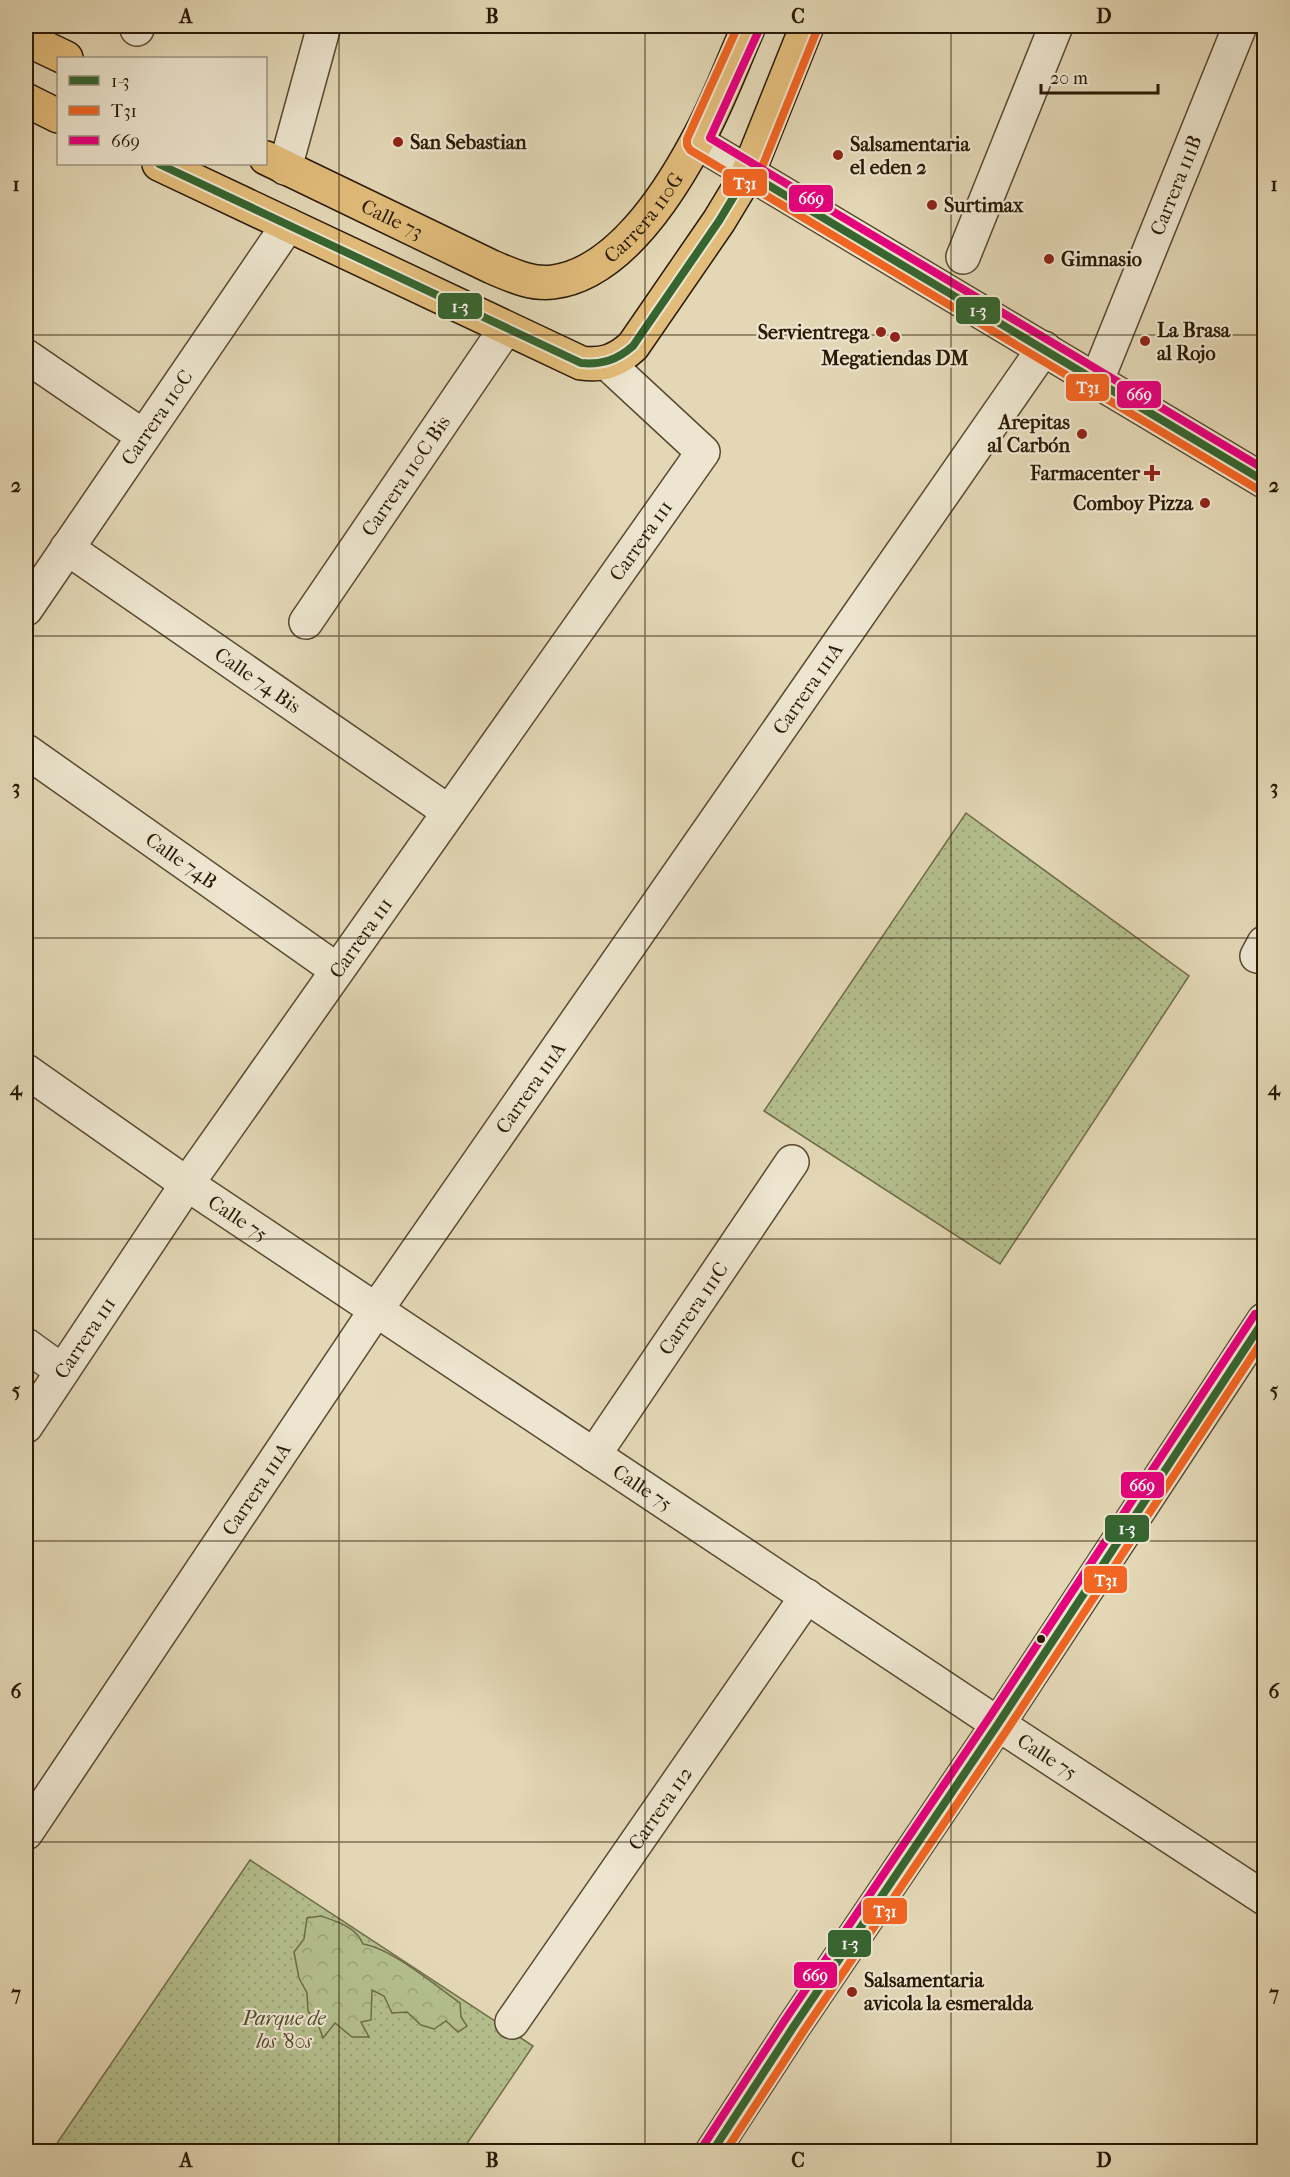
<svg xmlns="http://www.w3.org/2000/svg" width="1290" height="2177" viewBox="0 0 1290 2177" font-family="'IM FELL French Canon',serif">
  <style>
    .grass { fill: url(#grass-dots); stroke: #6f6c48; stroke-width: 1.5 }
    .forest { fill: url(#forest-crowns); stroke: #6f6c48; stroke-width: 1.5 }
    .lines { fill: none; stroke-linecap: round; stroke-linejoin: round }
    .minor-casing { stroke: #584930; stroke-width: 36 }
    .major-casing { stroke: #2a1a04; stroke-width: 36 }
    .minor { stroke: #ede5cf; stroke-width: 33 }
    .major { stroke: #e2bc7a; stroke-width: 33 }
    .bus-1-casing { stroke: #ede5cf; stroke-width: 12 }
    .bus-2-casing { stroke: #ede5cf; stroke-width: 12 }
    .bus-3-casing { stroke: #ede5cf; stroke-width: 12 }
    .bus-1 { stroke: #36652f; stroke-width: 8 }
    .bus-2 { stroke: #f26522; stroke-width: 8 }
    .bus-3 { stroke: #e5007d; stroke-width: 8 }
    .grid { fill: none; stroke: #2a1a04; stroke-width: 1.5; stroke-opacity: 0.55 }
    .poi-dot { fill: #8f2418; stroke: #ede5cf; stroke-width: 2 }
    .bus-dot { fill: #2a1a04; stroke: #ede5cf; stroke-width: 2 }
    .labels { text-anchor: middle; stroke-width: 4.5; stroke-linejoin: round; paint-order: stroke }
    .poi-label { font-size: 20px; font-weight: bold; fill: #2a1a04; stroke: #ede5cf; text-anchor: start }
    .street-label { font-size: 20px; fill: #2a1a04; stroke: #ede5cf }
    .park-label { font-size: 20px; font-style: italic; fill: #534b2d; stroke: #ede5cf }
    .line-badge { stroke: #ede5cf; stroke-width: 2 }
    .badge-label { font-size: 16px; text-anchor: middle; font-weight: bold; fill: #fff }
    .neatline { fill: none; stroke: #2a1a04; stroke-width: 2 }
    .grid-label { font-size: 20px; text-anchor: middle; font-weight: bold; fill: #2a1a04 }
  </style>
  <defs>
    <pattern id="grass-dots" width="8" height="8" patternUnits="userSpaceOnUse" patternTransform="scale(1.5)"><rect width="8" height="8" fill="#b4be8d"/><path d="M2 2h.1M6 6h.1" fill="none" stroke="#9ba378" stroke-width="1.8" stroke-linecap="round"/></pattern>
    <pattern id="forest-crowns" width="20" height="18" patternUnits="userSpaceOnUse" patternTransform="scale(1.5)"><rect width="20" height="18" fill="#b4be8d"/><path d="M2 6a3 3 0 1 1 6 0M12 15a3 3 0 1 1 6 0" fill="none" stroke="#9ba378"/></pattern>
  </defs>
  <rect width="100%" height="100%" fill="#e3d7b5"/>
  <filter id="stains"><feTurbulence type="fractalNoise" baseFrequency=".00333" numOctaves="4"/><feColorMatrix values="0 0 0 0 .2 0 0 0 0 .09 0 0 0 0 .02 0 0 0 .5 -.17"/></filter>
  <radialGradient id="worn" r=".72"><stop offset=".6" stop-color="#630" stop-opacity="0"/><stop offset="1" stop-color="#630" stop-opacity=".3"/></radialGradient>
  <path class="grass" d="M966,813L1189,976L1000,1264L764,1111Z
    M250,1860L533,2046L462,2151L51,2152Z"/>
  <path class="forest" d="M321,1916C338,1922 356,1927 363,1944C391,1948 436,1986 460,2003L461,2017L467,2026L458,2032L446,2021L434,2029L421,2025L407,2012L392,2013L384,1996L372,1990L371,2020L361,2022L369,2037H352L335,2023L323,2038L318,2024L308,2011L307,1993L299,1978L294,1952L304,1939L307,1918Z"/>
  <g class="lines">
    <g class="minor-casing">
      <g id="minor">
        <path d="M137,29L138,26"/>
        <path d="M697,142L1264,481"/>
        <path d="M285,168L324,26"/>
        <path d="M963,257L1056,26"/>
        <path d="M26,356L143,436"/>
        <path id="s1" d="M1097,380L1240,26"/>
        <path id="s2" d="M67,548L449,812"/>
        <path id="s3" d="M26,609L288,225"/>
        <path id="s4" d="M306,622L506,328"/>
        <path id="s5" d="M26,751L337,970"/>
        <path d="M1257,956L1264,943"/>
        <path id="s6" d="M26,1071L187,1184L998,1724L1264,1898"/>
        <path d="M26,1345L62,1371"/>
        <path id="s7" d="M26,1426L187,1184L703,452L607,363"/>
        <path id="s8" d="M594,1455L792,1162"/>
        <path id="s9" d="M26,1833L376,1310L1044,348"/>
        <path id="s10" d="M512,2022L807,1596"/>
        <path d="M712,2152L794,2026L998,1724L1264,1320"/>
      </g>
    </g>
    <g class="major-casing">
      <g id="major">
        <path d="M26,39L66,58"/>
        <path d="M26,100L58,116"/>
        <path id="s11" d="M266,158L492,267C511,275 532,285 553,282C617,274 668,195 696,143C717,106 732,64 749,26"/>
        <path d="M159,164L581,363C602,366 617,361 633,346L719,221L748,173L807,26"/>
      </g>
    </g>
    <use href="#minor" class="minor"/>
    <use href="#major" class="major"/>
    <g class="bus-1-casing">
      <path id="bus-1" d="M159,164L581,363C602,365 617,360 633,346L719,221L748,173L1264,481
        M712,2152L794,2026L998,1724L1264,1320"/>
    </g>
    <g class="bus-2-casing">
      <path id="bus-2" d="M738,26L687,139V145L690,150L1259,490
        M758,177L817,30
        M725,2152L803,2032L1007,1730L1264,1338"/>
    </g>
    <g class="bus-3-casing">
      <path id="bus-3" d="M759,30L710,138L1264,469
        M703,2146L785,2020L989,1718L1255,1314"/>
    </g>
    <use href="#bus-1" class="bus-1"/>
    <use href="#bus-2" class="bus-2"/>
    <use href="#bus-3" class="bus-3"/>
  </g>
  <path class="grid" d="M339,26V2152M645,26V2152M951,26V2152M26,335H1264M26,636H1264M26,938H1264M26,1239H1264M26,1541H1264M26,1842H1264"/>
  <g class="poi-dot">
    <circle cx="398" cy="142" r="6"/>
    <circle cx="838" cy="155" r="6"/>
    <circle cx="932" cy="205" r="6"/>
    <circle cx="1049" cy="259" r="6"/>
    <circle cx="881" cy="332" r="6"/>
    <circle cx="895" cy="337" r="6"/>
    <circle cx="1145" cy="341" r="6"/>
    <circle cx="1082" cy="434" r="6"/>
    <path d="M1149 464h6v6h6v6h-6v6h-6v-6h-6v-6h6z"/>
    <circle cx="1205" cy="503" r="6"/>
    <circle cx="852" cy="1992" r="6"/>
  </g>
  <circle class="bus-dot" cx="1041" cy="1639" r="5"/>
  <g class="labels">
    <g class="poi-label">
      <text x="410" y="149">San Sebastian</text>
      <text x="850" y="151">Salsamentaria<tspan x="850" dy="23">el eden 2</tspan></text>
      <text x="944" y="212">Surtimax</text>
      <text x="1061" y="266">Gimnasio</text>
      <text x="1157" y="337">La Brasa<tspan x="1157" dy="23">al Rojo</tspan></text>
      <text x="869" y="339" text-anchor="end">Servientrega</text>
      <text x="895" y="365" text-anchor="middle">Megatiendas DM</text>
      <text x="1070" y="429" text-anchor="end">Arepitas<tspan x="1070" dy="23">al Carbón</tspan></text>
      <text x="1140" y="480" text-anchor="end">Farmacenter</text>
      <text x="1193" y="510" text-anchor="end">Comboy Pizza</text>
      <text x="864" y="1987">Salsamentaria<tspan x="864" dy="23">avicola la esmeralda</tspan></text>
    </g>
    <g class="street-label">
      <text dy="7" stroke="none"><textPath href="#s1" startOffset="210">Carrera 111B</textPath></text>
      <text dy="7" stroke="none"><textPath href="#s11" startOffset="429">Carrera 110G</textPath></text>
      <text dy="7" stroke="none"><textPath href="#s11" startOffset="140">Calle 73</textPath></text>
      <text dy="7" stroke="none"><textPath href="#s3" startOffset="232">Carrera 110C</textPath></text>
      <text dy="7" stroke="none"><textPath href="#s4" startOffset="177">Carrera 110C Bis</textPath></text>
      <text dy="7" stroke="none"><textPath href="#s7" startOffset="1078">Carrera 111</textPath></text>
      <text dy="7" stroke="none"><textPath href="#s2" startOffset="232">Calle 74 Bis</textPath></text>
      <text dy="7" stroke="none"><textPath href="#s9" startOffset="1386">Carrera 111A</textPath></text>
      <text dy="7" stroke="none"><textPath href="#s5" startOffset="190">Calle 74B</textPath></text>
      <text dy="7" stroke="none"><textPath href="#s7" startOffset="592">Carrera 111</textPath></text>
      <text dy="7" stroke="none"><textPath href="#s9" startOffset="900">Carrera 111A</textPath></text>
      <text dy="7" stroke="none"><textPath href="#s6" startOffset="258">Calle 75</textPath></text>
      <text dy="7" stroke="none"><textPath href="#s8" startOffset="177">Carrera 111C</textPath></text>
      <text dy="7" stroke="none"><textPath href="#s7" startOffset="106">Carrera 111</textPath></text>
      <text dy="7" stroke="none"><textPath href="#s6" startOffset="744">Calle 75</textPath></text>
      <text dy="7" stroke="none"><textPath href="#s9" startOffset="414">Carrera 111A</textPath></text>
      <text dy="7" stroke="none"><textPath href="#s6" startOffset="1230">Calle 75</textPath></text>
      <text dy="7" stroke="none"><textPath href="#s10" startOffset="260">Carrera 112</textPath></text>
    </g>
    <g class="park-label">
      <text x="284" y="2025">Parque de<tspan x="284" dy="23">los '80s</tspan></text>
    </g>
  </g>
  <g class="line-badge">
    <rect x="722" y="168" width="46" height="29" rx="6" fill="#f26522"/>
    <rect x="788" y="184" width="46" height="29" rx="6" fill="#e5007d"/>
    <rect x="437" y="292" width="46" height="28" rx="6" fill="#36652f"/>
    <rect x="955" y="296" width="46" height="29" rx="6" fill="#36652f"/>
    <rect x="1065" y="373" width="45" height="29" rx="6" fill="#f26522"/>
    <rect x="1116" y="380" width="46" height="29" rx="6" fill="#e5007d"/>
    <rect x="1120" y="1471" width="45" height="28" rx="6" fill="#e5007d"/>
    <rect x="1104" y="1514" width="46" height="29" rx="6" fill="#36652f"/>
    <rect x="1083" y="1565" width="45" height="29" rx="6" fill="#f26522"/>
    <rect x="862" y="1897" width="46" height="28" rx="6" fill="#f26522"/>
    <rect x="827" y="1929" width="45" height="29" rx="6" fill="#36652f"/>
    <rect x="793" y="1961" width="45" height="28" rx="6" fill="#e5007d"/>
  </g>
  <g class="badge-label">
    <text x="745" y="189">T31</text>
    <text x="811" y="204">669</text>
    <text x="460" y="312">1-3</text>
    <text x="978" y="316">1-3</text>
    <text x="1088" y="393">T31</text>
    <text x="1139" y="400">669</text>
    <text x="1142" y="1491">669</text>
    <text x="1127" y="1534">1-3</text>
    <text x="1106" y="1586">T31</text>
    <text x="885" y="1917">T31</text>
    <text x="850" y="1949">1-3</text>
    <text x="815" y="1981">669</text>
  </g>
  <rect width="1290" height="2177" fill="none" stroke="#e3d7b5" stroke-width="66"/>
  <rect x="57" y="57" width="210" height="108" fill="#ede5cf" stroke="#9f947e" stroke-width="1.5"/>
  <rect x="69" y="76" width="30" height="9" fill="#36652f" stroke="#9f947e" stroke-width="1.5"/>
  <text x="111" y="87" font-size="18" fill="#2a1a04">1-3</text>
  <rect x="69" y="106" width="30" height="9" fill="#f26522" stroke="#9f947e" stroke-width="1.5"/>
  <text x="111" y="117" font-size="18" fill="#2a1a04">T31</text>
  <rect x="69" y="136" width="30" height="9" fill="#e5007d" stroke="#9f947e" stroke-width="1.5"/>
  <text x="111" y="147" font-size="18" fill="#2a1a04">669</text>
  <path d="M1041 84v9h117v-9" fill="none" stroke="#2a1a04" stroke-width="3"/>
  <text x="1050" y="84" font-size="18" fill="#2a1a04" stroke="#ede5cf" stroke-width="4.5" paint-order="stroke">20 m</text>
  <rect x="33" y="33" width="1224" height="2111" class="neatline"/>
  <g class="grid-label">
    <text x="186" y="23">A</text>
    <text x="492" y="23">B</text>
    <text x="798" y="23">C</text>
    <text x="1104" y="23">D</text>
    <text x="16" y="191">1</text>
    <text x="1274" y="191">1</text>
    <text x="16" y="492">2</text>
    <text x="1274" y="492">2</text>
    <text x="16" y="794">3</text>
    <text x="1274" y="794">3</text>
    <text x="16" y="1095">4</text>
    <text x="1274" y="1095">4</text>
    <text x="16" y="1397">5</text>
    <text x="1274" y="1397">5</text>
    <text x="16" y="1698">6</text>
    <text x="1274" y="1698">6</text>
    <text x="16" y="2000">7</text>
    <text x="1274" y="2000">7</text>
    <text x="186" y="2167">A</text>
    <text x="492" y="2167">B</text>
    <text x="798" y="2167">C</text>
    <text x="1104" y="2167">D</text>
  </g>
  <rect width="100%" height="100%" filter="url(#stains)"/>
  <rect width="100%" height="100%" fill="url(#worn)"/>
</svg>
